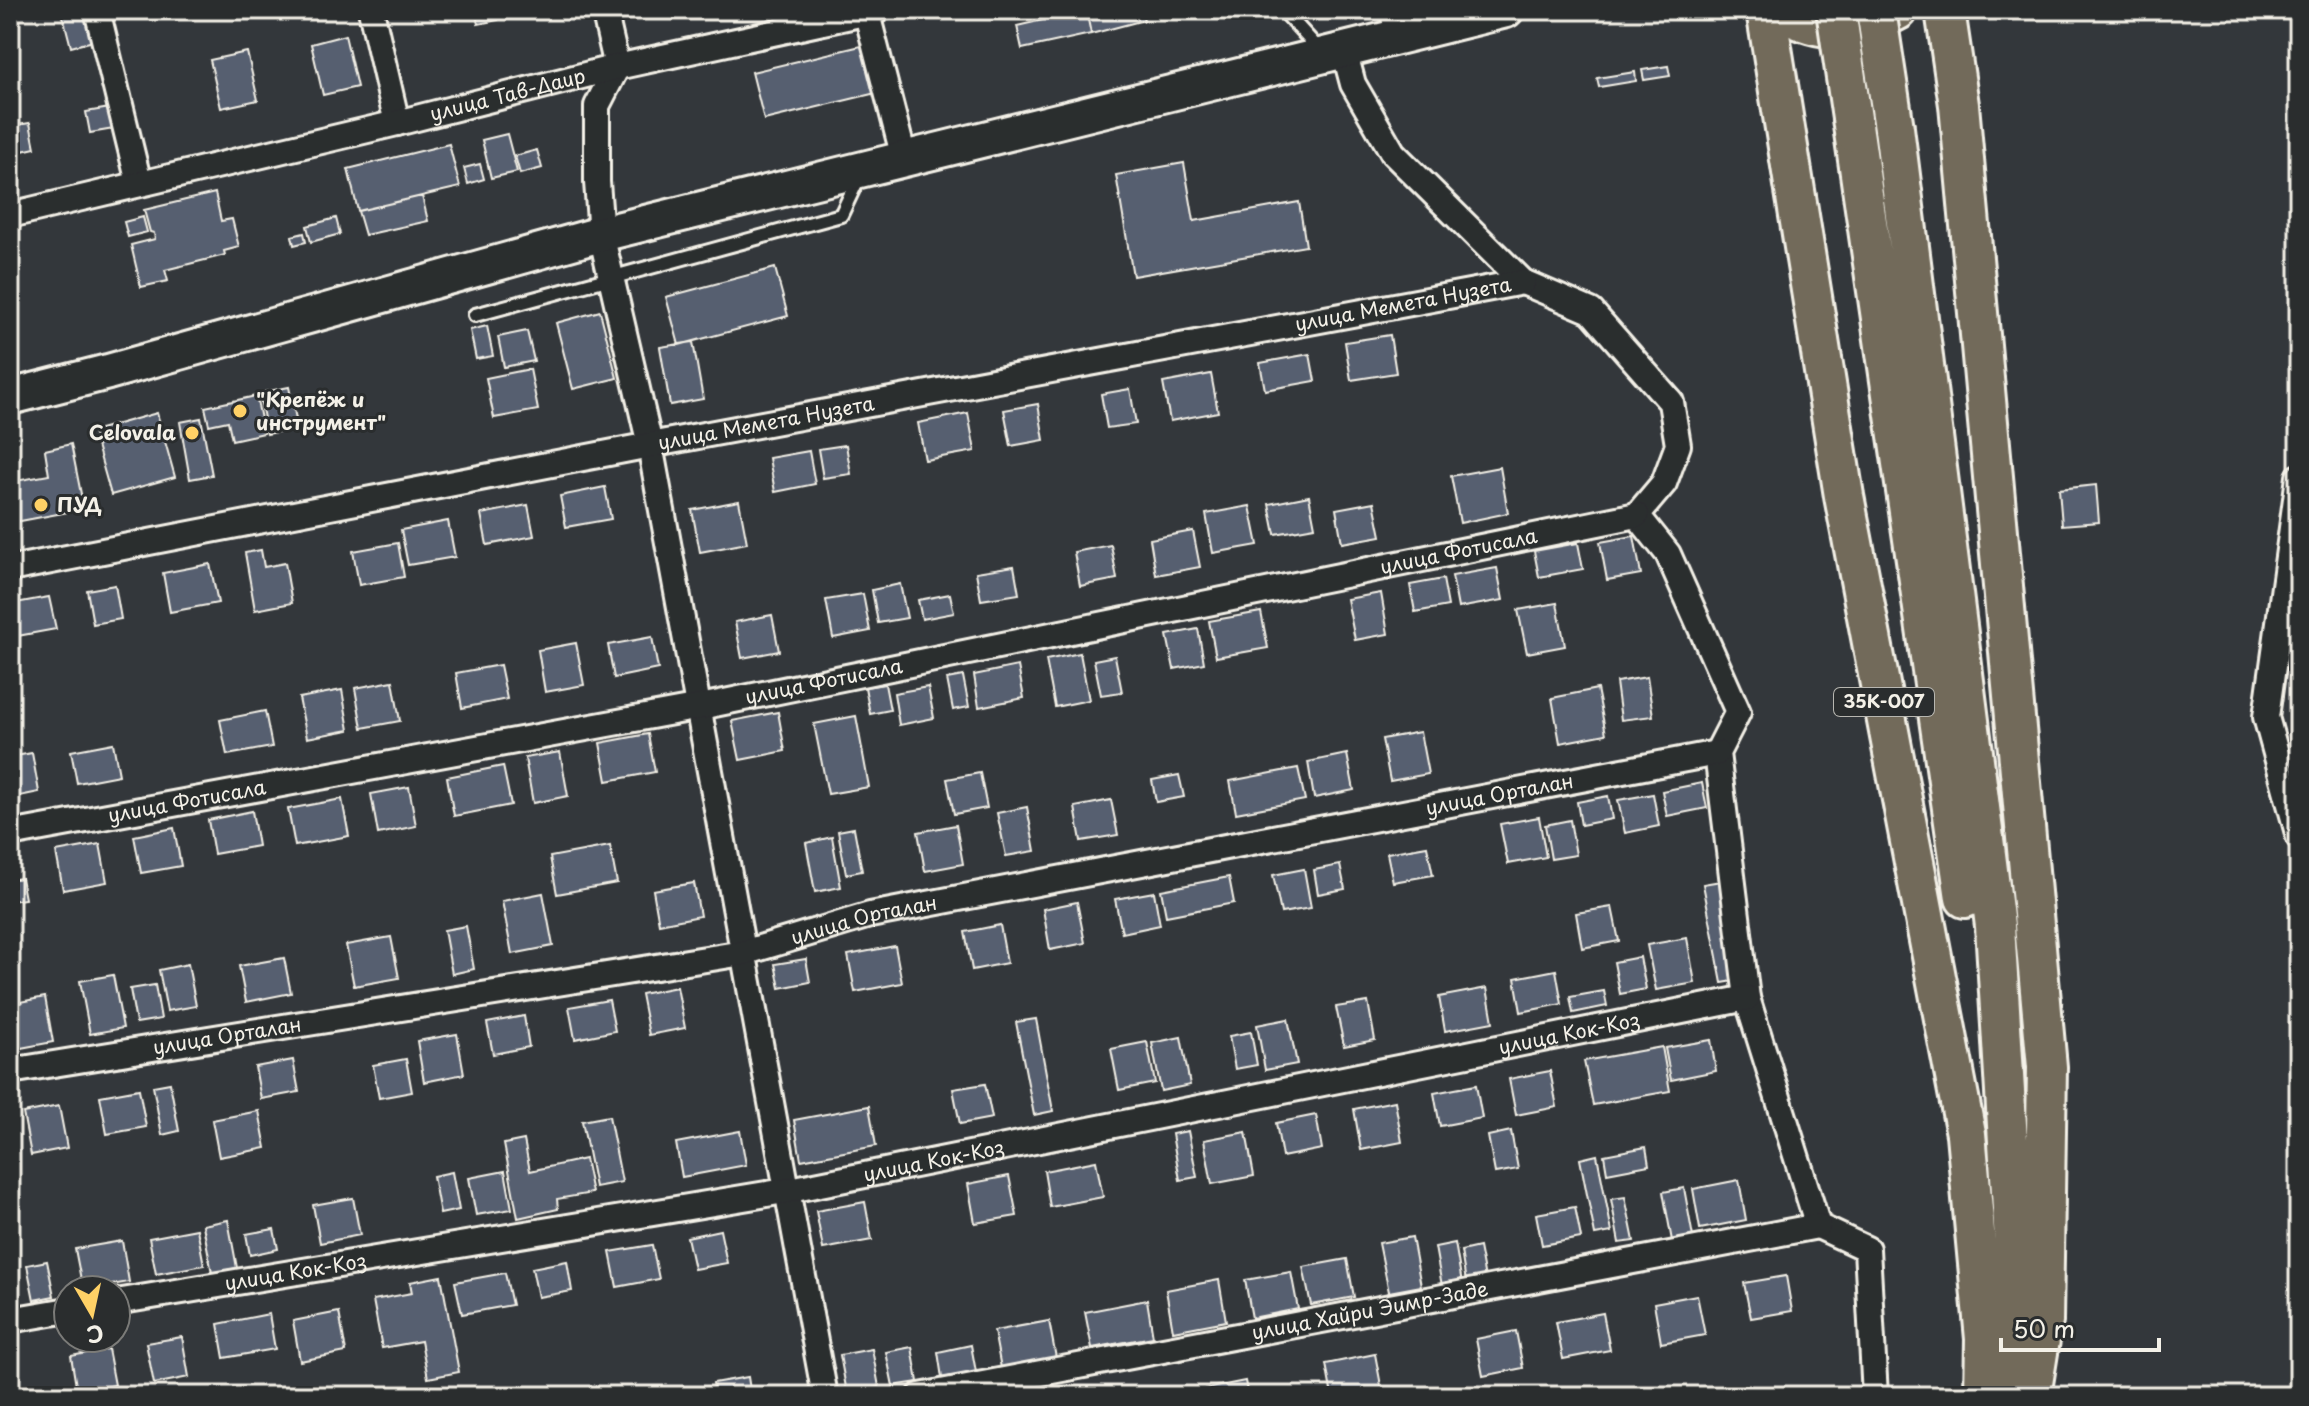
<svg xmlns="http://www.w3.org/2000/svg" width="2309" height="1406" viewBox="0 0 2309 1406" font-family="'Playpen Sans',sans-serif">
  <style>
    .building { fill: #565e6f; stroke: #f4f1e8; stroke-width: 2 }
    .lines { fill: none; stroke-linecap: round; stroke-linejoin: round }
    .lane-casing { stroke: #f4f1e8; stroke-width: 18 }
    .street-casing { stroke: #f4f1e8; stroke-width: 30 }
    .secondary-casing { stroke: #f4f1e8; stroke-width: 40 }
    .primary-casing { stroke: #f4f1e8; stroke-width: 44 }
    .lane { stroke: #2a2d2e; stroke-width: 12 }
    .street { stroke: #2a2d2e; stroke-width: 24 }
    .secondary { stroke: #2a2d2e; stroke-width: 34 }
    .primary { stroke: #726b5a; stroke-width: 38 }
    .primary-bridge-casing { stroke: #f4f1e8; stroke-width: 44; stroke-linecap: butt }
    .primary-bridge { stroke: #726b5a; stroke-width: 38 }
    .poi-dot { fill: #ffd166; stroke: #2a2d2e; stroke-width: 3 }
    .labels { text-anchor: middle; stroke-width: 6; stroke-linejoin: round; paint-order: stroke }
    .shield { fill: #2a2d2e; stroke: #b7b6b0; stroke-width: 2 }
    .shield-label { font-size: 18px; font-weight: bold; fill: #f4f1e8 }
    .street-label { font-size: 20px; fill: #f4f1e8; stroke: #2a2d2e }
    .poi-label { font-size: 20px; font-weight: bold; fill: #f4f1e8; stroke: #2a2d2e; text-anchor: start }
  </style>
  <rect width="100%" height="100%" fill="#33373b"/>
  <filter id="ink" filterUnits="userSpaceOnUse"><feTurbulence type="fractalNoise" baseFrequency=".0125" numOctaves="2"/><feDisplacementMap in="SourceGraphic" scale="16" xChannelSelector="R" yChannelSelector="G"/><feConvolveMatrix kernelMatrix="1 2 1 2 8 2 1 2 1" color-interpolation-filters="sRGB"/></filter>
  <g filter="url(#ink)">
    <path class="building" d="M69,10H90L97,40L71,47L62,12Z
      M475,10H496L498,20L478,24Z
      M1086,10H1141L1144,20L1091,34Z
      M1086,10L1091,34L1022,49L1017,26Z
      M345,35L357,87L323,95L311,44Z
      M865,45L876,93L764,120L752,72Z
      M247,52L258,100L221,108L210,60Z
      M1668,66L1670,76L1644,80L1642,70Z
      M1635,72L1636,81L1599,87L1597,78Z
      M110,108L114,129L90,133L86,112Z
      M30,123L35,148L22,151L17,125Z
      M507,134L517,172L491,178L482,140Z
      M449,144L460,187L358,211L348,169Z
      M537,150L542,168L520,174L515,156Z
      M1184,163L1194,221L1299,202L1306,246L1133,276L1116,175Z
      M480,164L484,179L468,184L464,168Z
      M215,193L221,221L232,219L239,247L224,251L225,255L165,270L168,281L141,287L131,245L155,239L154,233L150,232L144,210Z
      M422,196L428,221L365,235L358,211Z
      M143,217L147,232L128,237L124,222Z
      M336,218L340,234L311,242L307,226Z
      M304,233L306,242L294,245L292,236Z
      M775,268L788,316L679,345L666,297Z
      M600,311L617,378L573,389L556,323Z
      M487,326L493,356L476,359L470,330Z
      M527,331L534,361L504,367L498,337Z
      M1390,335L1396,373L1351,380L1345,342Z
      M693,342L703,399L670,405L660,347Z
      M1310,354L1315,381L1265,390L1260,363Z
      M530,369L538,410L494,418L486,378Z
      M1211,374L1218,412L1170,421L1163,383Z
      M289,387L298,428L267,434L259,393Z
      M1130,389L1136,424L1107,428L1101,394Z
      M256,396L264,433L232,440L228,421L209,425L205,407Z
      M1038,404L1044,440L1011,446L1004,410Z
      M157,413L175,477L111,495L93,431Z
      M968,413L975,451L925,460L918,423Z
      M201,418L212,475L190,479L180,422Z
      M71,444L84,509L10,523V482L49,475L45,450Z
      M846,445L851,474L823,478L818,449Z
      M809,451L815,484L775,492L769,458Z
      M1500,467L1508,513L1460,523L1451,476Z
      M2096,485L2099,522L2062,525L2059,489Z
      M605,487L611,519L566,527L560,496Z
      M1309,496L1315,527L1275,534L1269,504Z
      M739,501L747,543L700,552L692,510Z
      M1374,502L1381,536L1342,543L1336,509Z
      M528,505L534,536L487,545L481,514Z
      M1250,506L1258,545L1213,553L1206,514Z
      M448,521L455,557L408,565L401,530Z
      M1193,531L1200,567L1156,575L1150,539Z
      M1634,536L1641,574L1607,580L1600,542Z
      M398,543L404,577L359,585L353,551Z
      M1578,543L1583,569L1539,577L1534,551Z
      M1111,545L1117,579L1080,586L1074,552Z
      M261,550L264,567L285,563L292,603L255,610L245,553Z
      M210,564L218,603L170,612L163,573Z
      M1014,566L1019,594L981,600L976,572Z
      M1497,568L1503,600L1458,608L1452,576Z
      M1443,579L1448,606L1415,612L1410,585Z
      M900,584L907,618L878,623L872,590Z
      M115,585L121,619L93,624L87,590Z
      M1381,593L1388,634L1355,640L1347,599Z
      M863,594L870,631L833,638L826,600Z
      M950,594L954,613L922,619L918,600Z
      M49,597L56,629L12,637L10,604Z
      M1557,603L1565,646L1527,653L1518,610Z
      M1261,612L1268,648L1216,657L1209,621Z
      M772,615L779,651L742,658L735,622Z
      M1198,629L1204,663L1174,669L1167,635Z
      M652,637L658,669L614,678L608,645Z
      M576,643L584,685L545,692L538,650Z
      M1080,653L1089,700L1055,707L1046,660Z
      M1115,656L1122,692L1101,695L1094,660Z
      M500,665L507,699L462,708L456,673Z
      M1018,666L1024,698L979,707L974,675Z
      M963,676L969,707L953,710L947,679Z
      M1647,677L1653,716L1621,720L1616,682Z
      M393,681L400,721L362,728L355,688Z
      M885,684L890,710L870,714L865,687Z
      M928,687L934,718L899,725L894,693Z
      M1597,689L1606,734L1560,743L1552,698Z
      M342,690L349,730L307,738L299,698Z
      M265,711L272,747L227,755L220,720Z
      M778,712L785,751L740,760L732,721Z
      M856,716L869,787L828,794L814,724Z
      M1420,732L1428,774L1390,781L1382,739Z
      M648,734L655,772L607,781L600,743Z
      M113,743L119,775L77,783L71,751Z
      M560,752L568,796L533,803L525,758Z
      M32,753L39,792L10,798V757Z
      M1347,754L1354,790L1314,798L1308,762Z
      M503,766L511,805L454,816L447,777Z
      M1298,768L1305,800L1236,813L1230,781Z
      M980,773L987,808L954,814L947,779Z
      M1179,775L1184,797L1156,802L1152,780Z
      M1702,783L1707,808L1667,816L1662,791Z
      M409,787L416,826L378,834L371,794Z
      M1653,794L1659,826L1625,833L1618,800Z
      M1608,796L1612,819L1581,825L1577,802Z
      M342,799L349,836L295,846L288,809Z
      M1111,800L1118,835L1081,841L1075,807Z
      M1027,807L1035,851L1006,856L997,813Z
      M252,811L258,846L214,854L208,820Z
      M1539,817L1546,857L1508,864L1500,824Z
      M1570,820L1576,855L1551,859L1545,825Z
      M956,825L963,864L925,871L918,832Z
      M174,828L181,866L141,873L134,836Z
      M854,828L862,871L846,874L838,831Z
      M832,837L841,887L815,892L806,843Z
      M100,844L107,882L63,890L56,852Z
      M610,846L617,883L557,894L550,857Z
      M1427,846L1433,875L1393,882L1387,853Z
      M1340,865L1345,889L1318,894L1314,870Z
      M1304,869L1311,908L1281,913L1273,875Z
      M1229,877L1234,903L1166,916L1161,890Z
      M21,878L25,899L10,901V880Z
      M1721,881L1740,980L1722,983L1703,884Z
      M694,883L700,916L659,924L653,890Z
      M1154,892L1160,925L1122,933L1115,899Z
      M543,893L553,946L512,954L502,901Z
      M1077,902L1085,943L1050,950L1043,909Z
      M1612,907L1619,941L1582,948L1576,913Z
      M1000,925L1007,963L972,970L965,932Z
      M466,926L474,969L452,974L444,930Z
      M391,937L399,978L354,986L346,945Z
      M1687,938L1695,983L1656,990L1647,945Z
      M895,946L902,983L855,992L848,955Z
      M1640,957L1646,989L1620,994L1614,962Z
      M284,958L291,993L246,1002L239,966Z
      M806,959L810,982L780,988L775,964Z
      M188,964L196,1006L167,1011L159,970Z
      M1556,970L1562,1004L1521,1012L1515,978Z
      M113,975L123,1028L90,1034L80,981Z
      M155,985L161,1019L136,1023L130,989Z
      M677,987L685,1028L649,1035L641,994Z
      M1487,988L1493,1022L1445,1031L1439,997Z
      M1604,991L1607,1006L1573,1013L1570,997Z
      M45,997L53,1042L10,1050V1004Z
      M609,1000L615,1031L575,1039L569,1007Z
      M1368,1002L1375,1040L1344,1046L1336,1007Z
      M524,1016L529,1047L493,1054L487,1023Z
      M1036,1019L1053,1111L1034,1115L1016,1022Z
      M1288,1019L1297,1064L1265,1070L1257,1025Z
      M1251,1032L1257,1065L1235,1069L1229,1036Z
      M457,1034L464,1074L424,1082L417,1041Z
      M1181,1037L1190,1085L1161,1091L1152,1043Z
      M1711,1040L1716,1071L1671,1080L1665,1048Z
      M1147,1042L1155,1083L1119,1090L1111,1049Z
      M1662,1047L1670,1091L1593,1105L1584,1061Z
      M406,1059L412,1092L379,1098L373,1065Z
      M293,1060L299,1092L261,1099L255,1067Z
      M1550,1071L1557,1107L1516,1115L1509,1079Z
      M170,1083L179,1131L162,1135L153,1086Z
      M985,1084L992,1118L960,1124L953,1089Z
      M1476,1085L1482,1118L1440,1126L1434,1093Z
      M139,1089L146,1127L107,1134L100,1096Z
      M1395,1101L1402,1142L1361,1150L1354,1109Z
      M59,1106L67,1148L31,1155L23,1113Z
      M869,1106L876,1146L801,1160L794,1120Z
      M259,1111L266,1148L219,1157L212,1120Z
      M1316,1115L1322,1149L1282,1157L1276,1123Z
      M609,1116L622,1182L595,1187L582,1121Z
      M740,1131L746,1165L682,1177L676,1143Z
      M1188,1131L1197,1177L1180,1180L1172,1134Z
      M1511,1131L1518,1169L1495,1173L1488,1136Z
      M1246,1132L1254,1176L1212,1184L1204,1140Z
      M524,1140L530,1171L585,1159L592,1193L557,1199L558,1209L518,1218L504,1144Z
      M1646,1147L1649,1165L1607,1173L1604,1155Z
      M1597,1155L1612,1232L1595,1235L1580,1159Z
      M1096,1161L1103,1197L1050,1207L1044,1171Z
      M505,1171L512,1209L476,1215L469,1178Z
      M452,1172L459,1210L440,1214L433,1176Z
      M1009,1176L1017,1216L975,1223L968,1184Z
      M1739,1180L1746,1220L1700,1229L1693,1189Z
      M1684,1188L1693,1237L1672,1241L1663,1192Z
      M1625,1197L1634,1241L1619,1243L1611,1199Z
      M353,1198L360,1235L320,1243L313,1205Z
      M865,1202L872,1240L823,1249L816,1211Z
      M1575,1207L1581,1238L1542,1245L1536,1214Z
      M228,1220L237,1268L212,1273L203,1225Z
      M197,1229L204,1265L156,1274L149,1238Z
      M274,1229L278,1249L250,1255L246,1234Z
      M720,1230L727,1263L694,1269L687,1237Z
      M1412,1237L1421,1286L1389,1292L1379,1243Z
      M122,1241L129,1282L83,1290L75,1249Z
      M1455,1243L1462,1283L1442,1286L1435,1247Z
      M652,1245L659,1279L617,1287L610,1252Z
      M1479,1247L1485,1278L1466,1282L1461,1251Z
      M1347,1259L1354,1297L1311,1305L1303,1267Z
      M47,1261L54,1296L34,1300L27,1265Z
      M567,1261L572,1291L538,1297L532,1268Z
      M1291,1272L1298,1309L1252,1318L1245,1280Z
      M505,1273L512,1305L462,1314L455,1282Z
      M441,1276L459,1372L428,1378L421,1341L382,1348L373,1300L412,1293L410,1282Z
      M1786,1276L1792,1311L1751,1318L1744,1283Z
      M1219,1280L1226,1321L1173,1331L1166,1290Z
      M1697,1295L1705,1335L1661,1343L1654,1303Z
      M1147,1300L1153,1337L1092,1348L1085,1312Z
      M339,1312L346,1352L300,1361L293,1321Z
      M1603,1313L1610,1350L1563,1359L1556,1322Z
      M269,1314L275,1349L224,1358L218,1324Z
      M1049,1321L1056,1358L1001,1368L994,1331Z
      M1516,1331L1523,1368L1483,1376L1476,1339Z
      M182,1337L189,1377L154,1384L146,1343Z
      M971,1345L976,1372L942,1378L938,1352Z
      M912,1347L918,1382L893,1386L886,1352Z
      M108,1349L115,1385L77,1392L71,1356Z
      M872,1349L879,1387L847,1393L840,1355Z
      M1375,1354L1383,1396H1332L1326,1364Z
      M748,1377L751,1396H715L713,1383Z
      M1245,1381L1248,1396H1206L1205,1389Z
      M707,1387L709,1396H660Z"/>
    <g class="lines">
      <g class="lane-casing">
        <path id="lane" d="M1283,10L1322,53
          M1387,10L1391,34
          M475,315L841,215L859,177"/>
      </g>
      <g class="street-casing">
        <g id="street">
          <path d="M97,10L139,183"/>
          <path d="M371,10L397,123"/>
          <path d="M604,10L617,67L597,106V182L601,234L650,445L825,1396"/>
          <path d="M866,10L904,158"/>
          <path d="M1344,50L1353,84L1393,153L1523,282L1591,311L1671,402L1678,445L1664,483L1637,515L1668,554L1738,712L1717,753L1747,998L1818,1226L1867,1249L1875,1396"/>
          <path id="s1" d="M10,215L397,123L617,67L878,10"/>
          <path d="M2299,477L2266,717L2299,837"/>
          <path id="s2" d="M10,569L650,445L1523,282"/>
          <path id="s3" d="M10,834L700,707L1637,515"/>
          <path id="s4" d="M10,1071L743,953L870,915L1717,753"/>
          <path id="s5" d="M116,1302L785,1191L1747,998"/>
          <path d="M10,1320L68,1310"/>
          <path id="s6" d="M920,1396L1818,1226"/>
        </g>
      </g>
      <g class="secondary-casing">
        <path id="secondary" d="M10,397L108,372L601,234L1506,10"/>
      </g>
      <g class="primary-casing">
        <path id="primary" d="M1766,10L1844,496L1966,1134L1985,1339L1984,1396
          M1779,10C1822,34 1855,34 1898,10
          M1945,10L1959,105L2047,1067L2043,1321L2031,1396
          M1894,128L1995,926L2014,1241L2015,1304L2011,1389
          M1854,132L1965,898"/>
      </g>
      <use href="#lane" class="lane"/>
      <use href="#street" class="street"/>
      <use href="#secondary" class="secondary"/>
      <use href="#primary" class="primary"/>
      <g class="primary-bridge-casing">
        <path id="primary-bridge" d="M1836,10L1854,132
          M1876,10L1894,128"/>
      </g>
      <use href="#primary-bridge" class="primary-bridge"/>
    </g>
  </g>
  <g class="poi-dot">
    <circle cx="240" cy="411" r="8"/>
    <circle cx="192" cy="433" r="8"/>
    <circle cx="41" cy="505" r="8"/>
  </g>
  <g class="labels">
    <rect class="shield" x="1834" y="688" width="100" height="28" rx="6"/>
    <g class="shield-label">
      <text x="1884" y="708">35К-007</text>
    </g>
    <g class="street-label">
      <text dy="7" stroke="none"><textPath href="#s1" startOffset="512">улица Тав-Даир</textPath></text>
      <text dy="7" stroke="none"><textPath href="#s2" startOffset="1418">улица Мемета Нузета</textPath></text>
      <text dy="7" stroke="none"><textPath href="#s2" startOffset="770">улица Мемета Нузета</textPath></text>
      <text dy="7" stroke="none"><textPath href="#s3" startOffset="1476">улица Фотисала</textPath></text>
      <text dy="7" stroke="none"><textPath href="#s3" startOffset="828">улица Фотисала</textPath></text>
      <text dy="7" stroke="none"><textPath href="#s4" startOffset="1516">улица Орталан</textPath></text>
      <text dy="7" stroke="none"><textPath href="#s3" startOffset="180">улица Фотисала</textPath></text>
      <text dy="7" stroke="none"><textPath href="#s4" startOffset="868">улица Орталан</textPath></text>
      <text dy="7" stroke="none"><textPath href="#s5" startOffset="1478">улица Кок-Коз</textPath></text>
      <text dy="7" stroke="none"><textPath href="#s4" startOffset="220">улица Орталан</textPath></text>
      <text dy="7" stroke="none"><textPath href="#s5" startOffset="830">улица Кок-Коз</textPath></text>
      <text dy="7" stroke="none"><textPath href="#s5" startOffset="182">улица Кок-Коз</textPath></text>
      <text dy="7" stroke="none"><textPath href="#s6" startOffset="458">улица Хайри Эимр-Заде</textPath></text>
    </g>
    <g class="poi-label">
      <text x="256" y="407">"Крепёж и<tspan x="256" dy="23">инструмент"</tspan></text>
      <text x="176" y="440" text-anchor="end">Celovala</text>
      <text x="57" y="512">ПУД</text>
    </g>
  </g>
  <rect width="2309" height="1406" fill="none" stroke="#2a2d2e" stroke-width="40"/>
  <rect x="20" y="20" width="2269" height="1366" fill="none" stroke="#f4f1e8" stroke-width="3" filter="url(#ink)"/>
  <g transform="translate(92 1314) rotate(171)"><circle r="38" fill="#2a2d2e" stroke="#7b7b78" stroke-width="2"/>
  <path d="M0-6L14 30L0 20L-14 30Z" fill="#ffd166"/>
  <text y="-12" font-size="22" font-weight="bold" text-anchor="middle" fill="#f4f1e8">С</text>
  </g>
  <path d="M2001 1338v12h158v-12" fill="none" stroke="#f4f1e8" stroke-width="4"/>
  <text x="2013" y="1338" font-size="24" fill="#f4f1e8" stroke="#2a2d2e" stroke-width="6" paint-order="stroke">50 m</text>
</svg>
